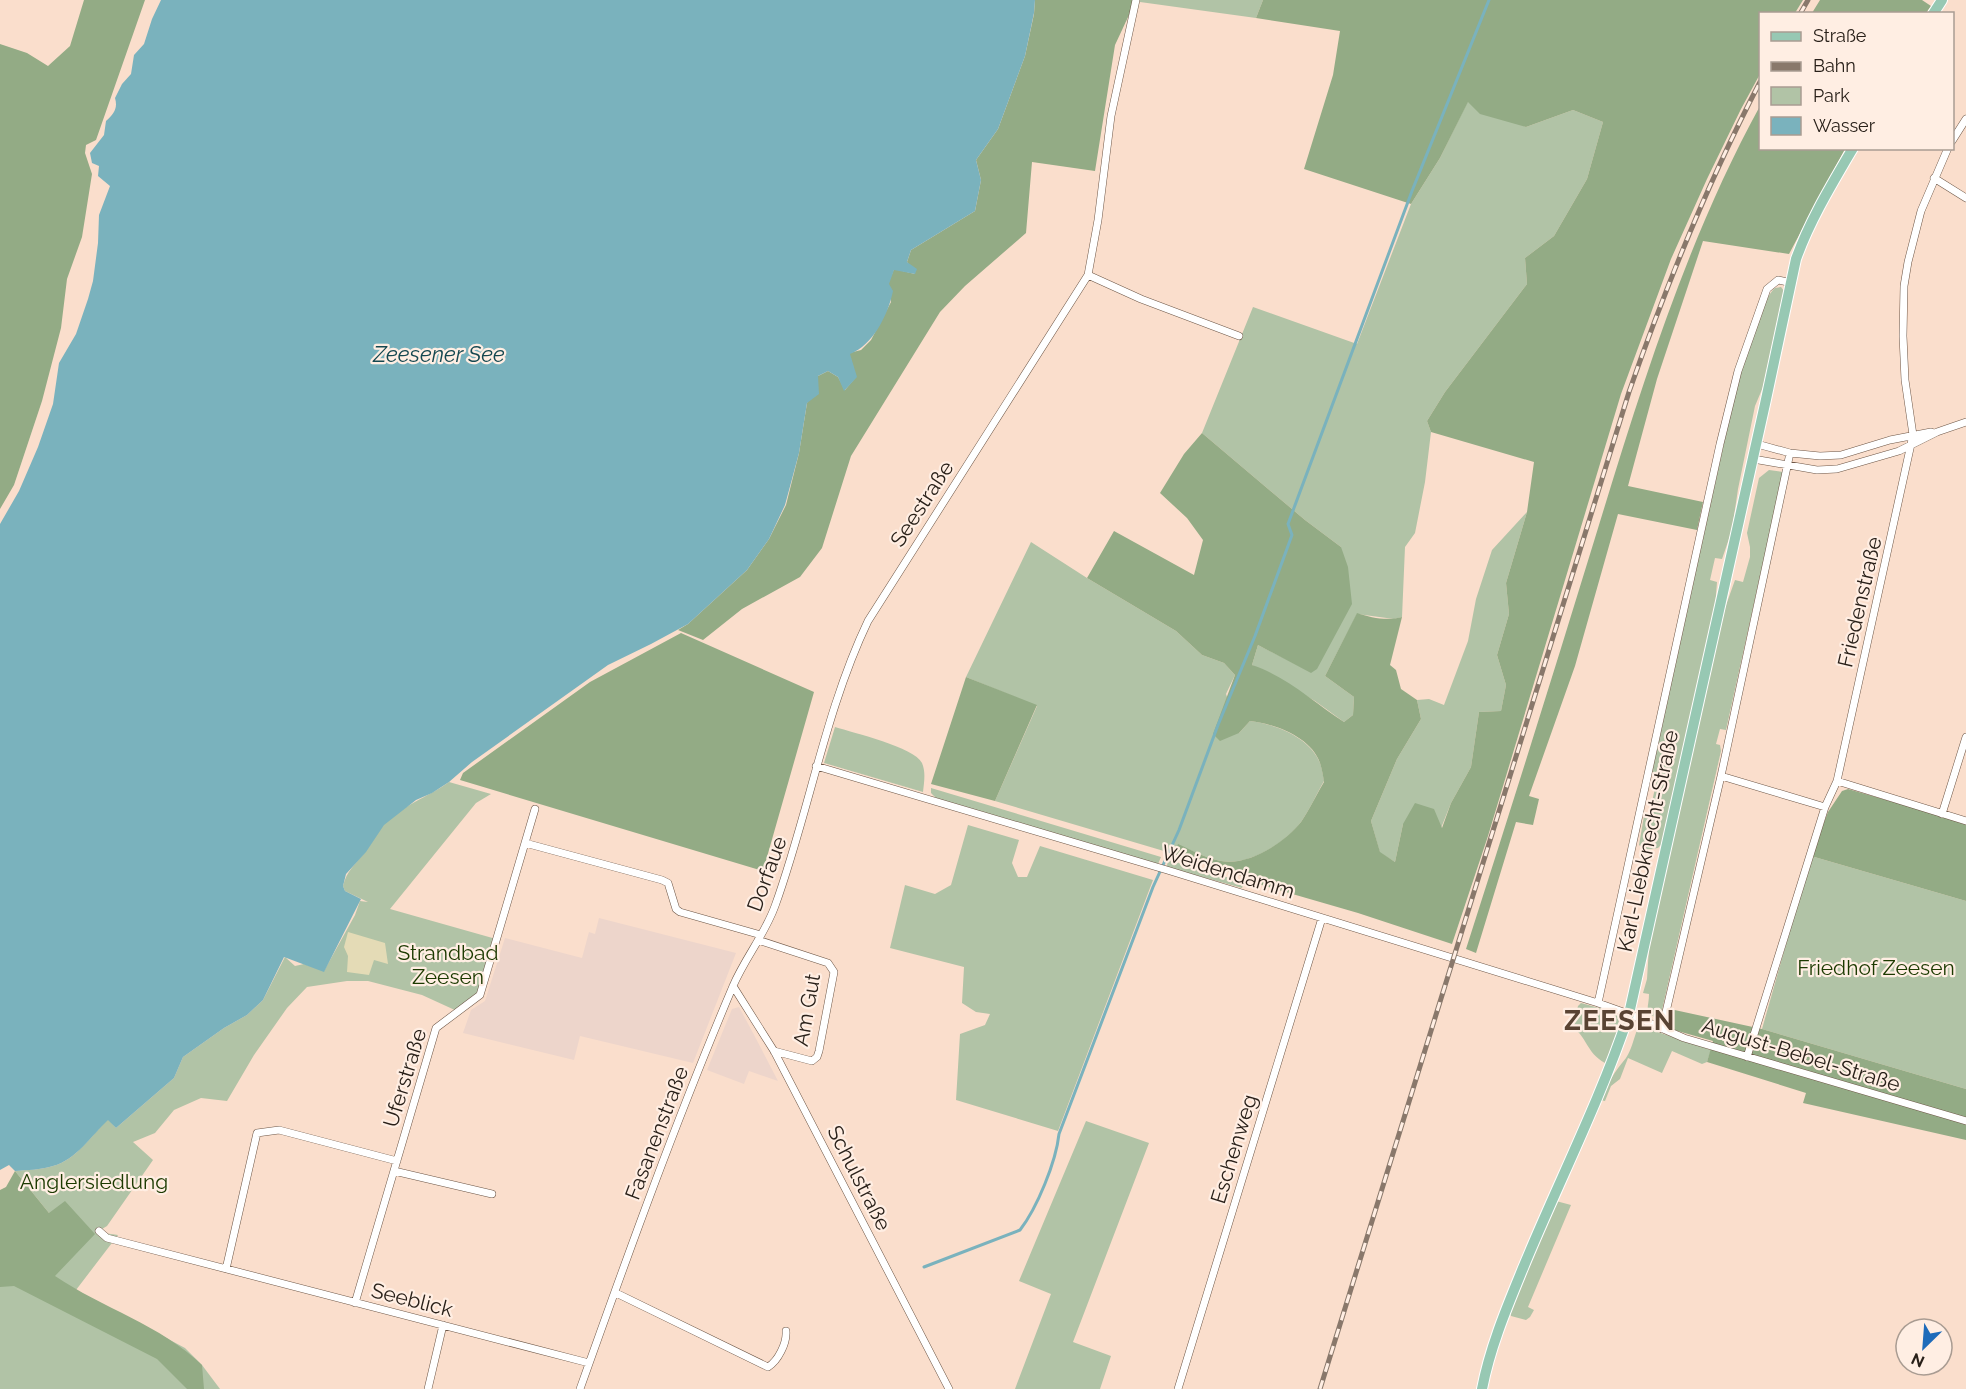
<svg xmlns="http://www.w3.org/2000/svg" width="1966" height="1389" viewBox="0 0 1966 1389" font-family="Raleway,sans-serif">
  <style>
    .education { fill: #edd5cb }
    .green { fill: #b1c3a6 }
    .forest { fill: #93ab85 }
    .sand { fill: #e4dbb6 }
    .water { fill: #7ab2bd }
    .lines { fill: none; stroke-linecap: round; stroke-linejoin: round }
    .stream { stroke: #7ab2bd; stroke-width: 3 }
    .street-casing { stroke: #6d5646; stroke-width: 8 }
    .primary-casing { stroke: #fff; stroke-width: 12 }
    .street { stroke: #fff; stroke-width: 7 }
    .primary { stroke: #97c8b3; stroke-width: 10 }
    .rail-casing { stroke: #89786b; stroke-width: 5 }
    .rail { stroke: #ffeee3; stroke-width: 3; stroke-dasharray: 9; stroke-linecap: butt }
    .labels { text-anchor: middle; stroke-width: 4.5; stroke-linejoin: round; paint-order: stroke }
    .street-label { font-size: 21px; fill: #292019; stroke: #ffeee3 }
    .park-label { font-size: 21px; fill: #1c3a00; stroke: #ffeee3 }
    .water-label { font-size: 22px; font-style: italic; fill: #144750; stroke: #ffeee3 }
    .district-label { font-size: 27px; font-weight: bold; letter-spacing: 1.5px; fill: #594333; stroke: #ffeee3 }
  </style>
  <rect width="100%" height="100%" fill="#fadecc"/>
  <path class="education" d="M599,918L736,953L693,1063L580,1036L574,1060L463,1033L471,1010L485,1001L505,938L582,958L589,932L595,934Z
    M739,1007L753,1033L778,1081L749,1071L744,1084L707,1070L732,1009Z"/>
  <path class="green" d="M1140,0H1263L1256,18L1140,2Z
    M1468,101L1526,127L1573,110L1603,122L1587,179L1554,236L1525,258L1527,284L1445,392L1427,421L1431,432L1425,482L1415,533L1405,547L1402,617L1394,619L1357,614L1325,676L1354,697L1353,715L1344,722L1315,701L1252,665L1258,645L1311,672L1341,547L1305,520L1202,433L1253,307L1357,344L1411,204L1440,158Z
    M1781,287L1784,291L1763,387L1755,406L1738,489L1732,530L1722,559L1715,558L1710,580L1717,582L1715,608L1662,844L1658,848L1645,850L1639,845L1644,816H1649L1658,774L1652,772L1730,415C1736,390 1758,302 1775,288Z
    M1769,470L1783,472L1726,730L1720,729L1716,744L1720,745L1721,751L1660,1019C1642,1013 1649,1009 1649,994L1643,993L1647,979L1649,947L1725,608L1735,580L1743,582L1750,557V547L1747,533L1759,478Z
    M1527,512L1506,583L1509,614L1497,655L1506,685L1501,711L1479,712L1471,767L1451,803L1441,828L1403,824L1395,862L1380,853L1371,821L1397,759L1421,719L1417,700L1429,699L1444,705L1468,641L1476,599L1492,550Z
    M1031,542L1087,578L1176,631L1202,655L1224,663L1235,675L1226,694L1239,733L1250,721C1275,724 1310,737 1320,763C1322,768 1323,776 1324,781C1316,795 1310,809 1301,822C1285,843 1249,866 1221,861C1206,858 1191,850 1178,845L1174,854L995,801L1037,706L966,677Z
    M835,727C854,733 914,747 922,763C926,772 924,783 923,792L824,763Z
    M449,782L491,794L476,803L390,909L496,939L480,994L457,1011L422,995L368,981H347L307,987L287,1008L254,1055L227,1101L201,1098L174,1110L155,1133L133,1142L153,1160L107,1226L97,1232L118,1235L76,1290L185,1348L202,1365L220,1389H0V1223L49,1213L15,1171C27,1170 41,1170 53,1166C76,1160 92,1135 108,1119L116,1128L174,1078L183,1057L224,1028L247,1015L263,1000L285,957L295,966L304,964L324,971L355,915L360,901L368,902L345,891L343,886C347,870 355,865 365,852C372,844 376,833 383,825C401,806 428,797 449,782Z
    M931,788L1161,857L1158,864L936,798L931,793Z
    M968,825L1019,840L1012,863L1018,877H1027L1040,846L1153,880L1058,1131L956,1100L960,1034L985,1025L990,1014L976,1012L962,1003L964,967L890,948L905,885L935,894L951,885Z
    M1811,856L1966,901V1089L1762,1029Z
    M1169,860L1243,882L1244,883L1242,888L1166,867Z
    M1581,1003L1603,1009L1604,1007L1618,1016C1622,1032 1612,1048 1605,1063C1586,1053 1586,1034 1572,1028L1578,1006Z
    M1646,1028L1711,1050L1707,1062L1702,1064L1672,1051L1662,1073L1628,1058L1620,1079L1611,1086L1605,1101L1600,1100C1607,1084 1615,1071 1626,1058C1631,1051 1634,1038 1637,1030Z
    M1086,1121L1149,1143L1073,1342L1111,1356L1100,1389H1015L1051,1294L1019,1281Z
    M1556,1201L1571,1205L1528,1307L1534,1310L1530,1317L1526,1320L1511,1316L1509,1312Z"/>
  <path class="forest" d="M84,0H145L96,140L86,145L85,153L92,174L82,237L67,279L61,328L42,401L14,485L0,509V44L27,53L48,66L70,46Z
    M1035,0H1136L1115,45L1095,171L1032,162L1026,233L965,286L940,312L851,456L822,548L800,577L742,609L703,640L678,630L688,624L747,570L769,539L786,505L799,453L807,403L818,376L828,371L838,377L845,390L856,377L849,353L861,350L871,340L891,302L888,284L894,269L915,274L907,262L911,250L975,211L981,180L976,160L998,129L1025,56L1034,14Z
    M1263,0H1803L1795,13L1760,14V74L1741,109L1707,179L1671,259L1621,394L1488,836L1452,944L1358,913L1258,884L1245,877L1174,854L1178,844C1191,850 1206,858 1221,861C1249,866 1284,843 1301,822C1310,809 1316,795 1324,782C1323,776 1322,769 1320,763C1311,737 1275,724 1250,721L1239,733L1220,741L1213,734L1235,675L1224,663L1202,655L1176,631L1087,578L1114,531L1194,575L1203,540L1187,518L1160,493L1184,454L1202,433L1305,520L1341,547L1348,567L1352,604L1317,669L1311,673L1258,645L1252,665C1286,676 1315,703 1344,722L1353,715L1354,697L1325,676L1357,613C1371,618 1388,621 1402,617L1390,665L1396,670L1401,689L1417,700L1421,719L1397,759L1371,821L1380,852L1395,862L1403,824L1415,803L1434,809L1442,828L1451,803L1471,767L1479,712L1501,711L1506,685L1497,655L1509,614L1506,583L1527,512L1534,462L1431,432L1427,421L1445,392L1527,284L1525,258L1554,236L1587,179L1603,122L1573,110L1526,127L1480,114L1468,102L1440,158L1411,204L1304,169L1333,75L1340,31L1256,18Z
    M1820,0H1922L1931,6L1926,13H1812Z
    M1760,106V148L1845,149L1789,254L1703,241L1657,379L1628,486L1703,502L1697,530L1618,514L1575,666L1529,796L1539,799L1533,825L1516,822L1476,953L1466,949C1510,812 1553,675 1595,538C1640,391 1686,241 1760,106Z
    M681,633L814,692L763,871L460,780L463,773L590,682Z
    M966,677L1037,705L995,801L931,784Z
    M1848,789L1966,823V901L1811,856L1828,812L1842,791Z
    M1670,1009L1762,1029L1966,1089V1140L1803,1103L1806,1093L1707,1062L1713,1041L1667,1028Z
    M15,1171L49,1213L65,1201L95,1234L55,1276C102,1308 161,1325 202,1365L204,1389H187L157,1359L14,1286L0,1287V1190L6,1187Z"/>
  <path class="sand" d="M348,932L385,943L388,964L374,960L369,975L347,972L348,956L344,947Z"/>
  <path class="water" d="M161,0H1035L1034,13L1025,56L998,129L976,160L981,180L975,211L911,250L907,262L917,269L915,274L894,270L889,284L893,291C888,315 873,345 850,354L857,377L844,391L838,377L828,371L818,376L819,394L807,403L799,453L785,505L769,539L747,570L688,624L651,644L608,665L472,762L449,782L432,793L416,800L384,825L366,852L346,874L343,886L345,891L361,899L324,972L284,957L263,1000L247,1015L224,1028L183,1057L174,1078L116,1128L108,1120C92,1135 76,1160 53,1166C41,1170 27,1170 15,1171L9,1165L0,1170V524L19,491L38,447L53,404L59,363L76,334L88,299L93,281L98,243L99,215L110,186L98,176L99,166L92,163L90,153L104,135L106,121C114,114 118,108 115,98L122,84L131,74L134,55L144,44L152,19Z"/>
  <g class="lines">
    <path class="stream" d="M924,1267L1020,1230C1037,1208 1056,1162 1059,1134L1153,887L1179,830L1218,725L1255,636L1292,535L1288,524L1412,191L1489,0"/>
    <g class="street-casing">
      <path id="street" d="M1952,141L1966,119
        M1934,178L1966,198
        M1088,275L1141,299L1239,336
        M1757,444L1790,453L1820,456L1841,455L1890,440L1931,432
        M1753,459L1817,470L1837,469L1899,451L1937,432L1966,422
        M816,766L1167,870L1598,1003L1629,1014L1684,1038L1966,1121
        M1721,776L1825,807
        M1837,781L1966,821
        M1942,814L1966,737
        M525,843L662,880L668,883L676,909L680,912L761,935
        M758,940L828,963L834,972L819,1051L817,1057L812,1061L774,1051
        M733,986L774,1051L949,1389
        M1598,1003L1720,444L1738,371L1767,289L1778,280L1792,283
        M1662,1029L1721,776L1790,453
        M1747,1057L1825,807L1837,781L1913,435L1905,380L1903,336L1904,286L1908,262L1921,211L1948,148
        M394,1171L492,1194
        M99,1231L107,1238L589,1363
        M226,1269L257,1133L279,1130L397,1161
        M616,1293L768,1367C778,1361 787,1343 786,1331
        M355,1303L436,1028L480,995L535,809
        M428,1389L443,1325
        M580,1389C628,1254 677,1118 733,986C745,958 765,934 775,906C809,812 825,711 868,621L1088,275L1098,220L1111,116L1136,0
        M1178,1389L1322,918"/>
    </g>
    <g class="primary-casing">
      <path id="primary" d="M1933,14L1942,0
        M1482,1389C1490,1347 1507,1307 1523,1268C1558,1183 1600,1101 1629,1014L1765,404L1796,259C1810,220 1832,184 1853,148"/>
    </g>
    <use href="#street" class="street"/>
    <use href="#primary" class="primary"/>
    <g class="rail-casing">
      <path id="rail" d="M1800,14L1808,0
        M1320,1389L1629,392C1666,286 1708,182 1760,82"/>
    </g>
    <use href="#rail" class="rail"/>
  </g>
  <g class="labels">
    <g class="street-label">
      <text transform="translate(922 504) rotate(-57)" y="7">Seestraße</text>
      <text transform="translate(1860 602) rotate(-77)" y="7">Friedenstraße</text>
      <text transform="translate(1648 841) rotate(-78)" y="7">Karl-Liebknecht-Straße</text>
      <text transform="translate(1228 872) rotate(17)" y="7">Weidendamm</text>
      <text transform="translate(767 874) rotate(-70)" y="7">Dorfaue</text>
      <text transform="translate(807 1010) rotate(-80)" y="7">Am Gut</text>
      <text transform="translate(1801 1055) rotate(17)" y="7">August-Bebel-Straße</text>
      <text transform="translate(405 1078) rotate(-73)" y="7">Uferstraße</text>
      <text transform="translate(657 1133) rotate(-69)" y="7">Fasanenstraße</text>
      <text transform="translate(1234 1149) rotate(-73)" y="7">Eschenweg</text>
      <text transform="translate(859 1178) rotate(63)" y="7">Schulstraße</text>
      <text transform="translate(412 1300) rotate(14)" y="7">Seeblick</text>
    </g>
    <g class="park-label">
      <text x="448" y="960">Strandbad<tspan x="448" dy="24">Zeesen</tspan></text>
      <text x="1876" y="975">Friedhof Zeesen</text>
      <text x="94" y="1189">Anglersiedlung</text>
    </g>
    <g class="water-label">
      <text x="439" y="362">Zeesener See</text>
    </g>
    <g class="district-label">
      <text x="1620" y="1030">ZEESEN</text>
    </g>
  </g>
  <rect x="1759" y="12" width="195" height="138" fill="#ffeee3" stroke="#a99c92" stroke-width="1.5"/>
  <rect x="1771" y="32" width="30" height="9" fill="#97c8b3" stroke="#a99c92" stroke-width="1.5"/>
  <text x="1813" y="42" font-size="18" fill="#292019">Straße</text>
  <rect x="1771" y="62" width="30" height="9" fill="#89786b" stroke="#a99c92" stroke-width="1.5"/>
  <text x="1813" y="72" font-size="18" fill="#292019">Bahn</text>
  <rect x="1771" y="87" width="30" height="18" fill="#b1c3a6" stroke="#a99c92" stroke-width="1.5"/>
  <text x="1813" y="102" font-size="18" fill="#292019">Park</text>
  <rect x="1771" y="117" width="30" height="18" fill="#7ab2bd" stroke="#a99c92" stroke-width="1.5"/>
  <text x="1813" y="132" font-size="18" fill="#292019">Wasser</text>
  <g transform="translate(1924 1347) rotate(205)"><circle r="28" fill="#ffeee3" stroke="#a99c92" stroke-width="1.5"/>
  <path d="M0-4.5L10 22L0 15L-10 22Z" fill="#1e6bba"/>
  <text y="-9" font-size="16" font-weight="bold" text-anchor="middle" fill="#292019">N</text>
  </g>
</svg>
